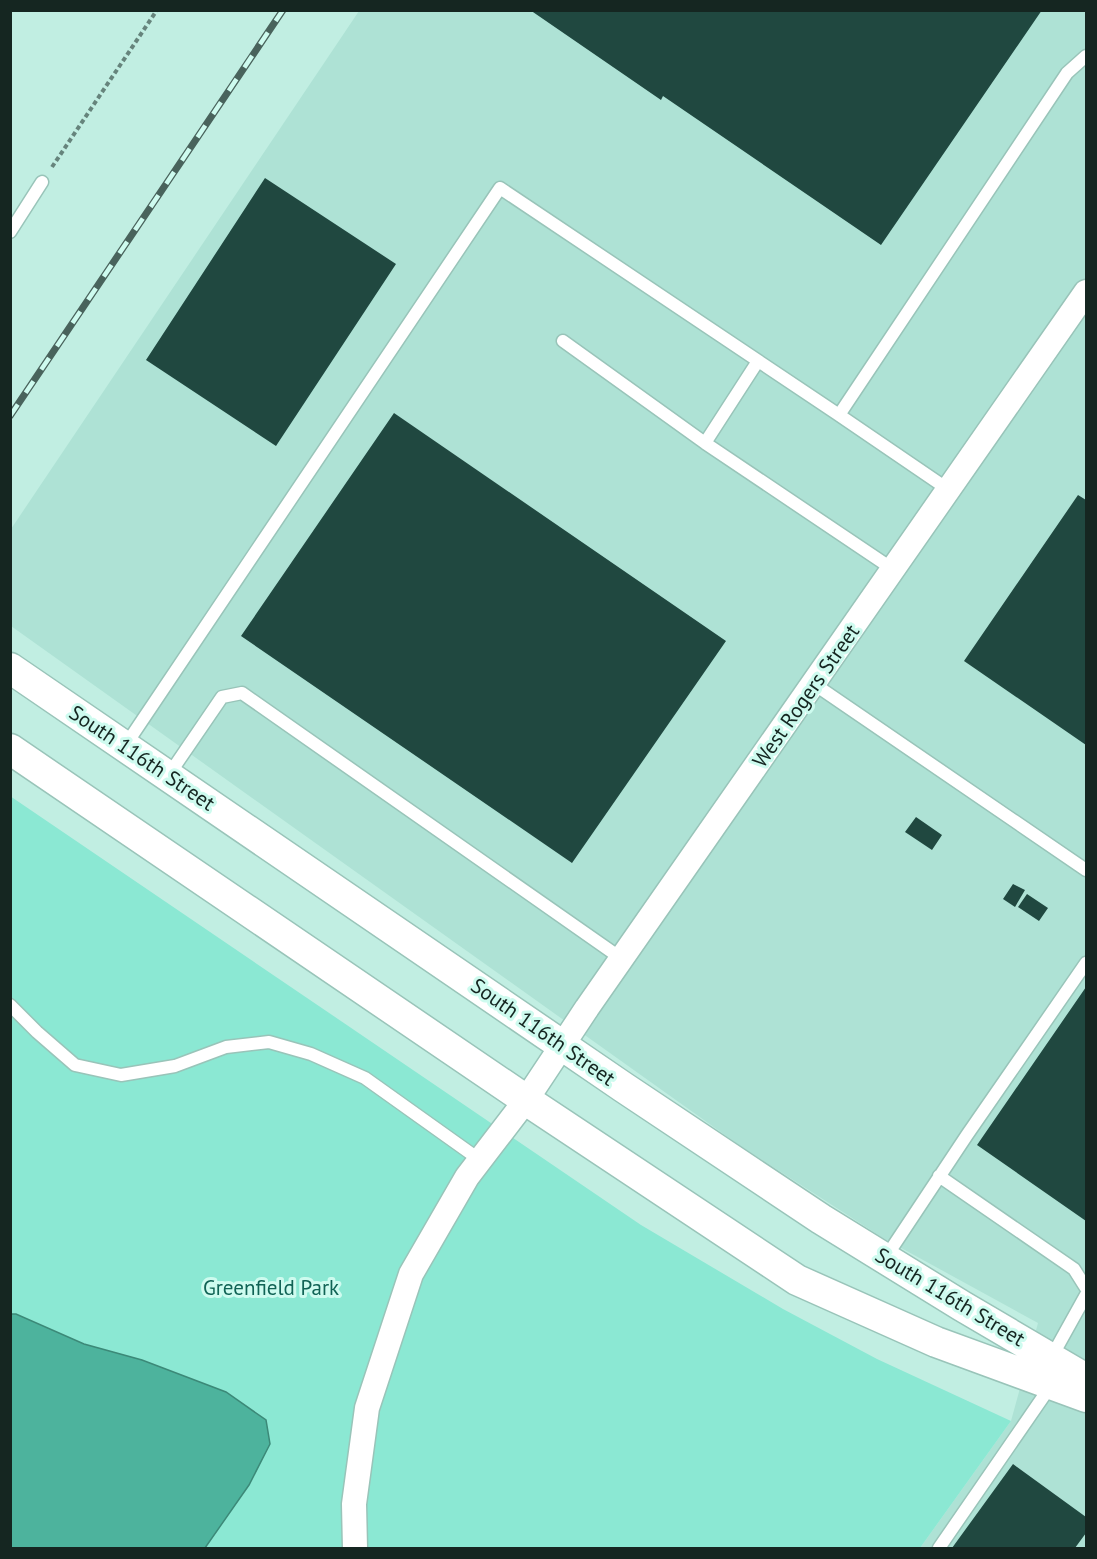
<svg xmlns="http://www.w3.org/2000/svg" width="1097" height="1559" viewBox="0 0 1097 1559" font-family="'PT Sans',sans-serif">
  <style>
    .built { fill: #aee2d5 }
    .green { fill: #8be8d3 }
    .water { fill: #4db39d; stroke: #3c8978; stroke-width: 1.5 }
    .building { fill: #204840 }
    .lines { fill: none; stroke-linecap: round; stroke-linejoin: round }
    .service-casing { stroke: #99c4b9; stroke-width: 15 }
    .minor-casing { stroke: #99c4b9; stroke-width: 27 }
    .tertiary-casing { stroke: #99c4b9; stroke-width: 33 }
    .path { stroke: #66847c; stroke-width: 4; stroke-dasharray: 4.5 3; stroke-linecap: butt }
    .service { stroke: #fff; stroke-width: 12 }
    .minor { stroke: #fff; stroke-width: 24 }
    .tertiary { stroke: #fff; stroke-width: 30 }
    .rail-casing { stroke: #49635c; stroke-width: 7 }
    .rail { stroke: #cefbef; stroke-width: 4.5; stroke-dasharray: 14; stroke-linecap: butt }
    .labels { text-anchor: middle; stroke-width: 6; stroke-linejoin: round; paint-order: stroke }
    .street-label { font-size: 21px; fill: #152621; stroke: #cefbef }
    .park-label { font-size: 21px; fill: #106355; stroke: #cefbef }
  </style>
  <rect width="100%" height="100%" fill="#c1eee2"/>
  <path class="built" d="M359,11H1086V1548H920L1011,1421L1038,1323L883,1238L739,1145L11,626V529Z"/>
  <path class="green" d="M10,796L641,1225L783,1309L877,1359L1011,1421L920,1548H11Z"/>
  <path class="water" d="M11,1314H16L84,1344L142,1360L226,1392L266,1420L270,1444L249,1485L205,1548H11Z"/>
  <path class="building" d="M530,10H1042L881,245L663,96L661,100Z
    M265,178L396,264L276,446L146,360Z
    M394,413L726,641L572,863L241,636Z
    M1078,495L1086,500V745L964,661Z
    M916,817L942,835L932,850L905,832Z
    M1013,884L1025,890L1015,907L1003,899Z
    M1027,894L1048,908L1039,921L1018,907Z
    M1086,987V1221L977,1145Z
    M1013,1464L1086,1517V1533L1075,1548H952Z"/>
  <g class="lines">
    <g class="service-casing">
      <path id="service" d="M10,232L42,182
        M563,341L705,443
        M758,361L705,443L894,570
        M949,490L839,415L1067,73L1086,56
        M814,684L1086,870
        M125,746L500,188L839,415
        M168,776L222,697L242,693L622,959
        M10,1005L37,1032L75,1065L121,1075L175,1066L226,1047L269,1042L311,1054L365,1078L480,1160
        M939,1176L1074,1269L1086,1288
        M886,1257L967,1135L1086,963
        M1051,1358L1086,1295
        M939,1548L1052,1384"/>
    </g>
    <g class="minor-casing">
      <path id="minor" d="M355,1548L354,1504L367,1408L411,1274L467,1177L526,1100L587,1008L1086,292"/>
    </g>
    <g class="tertiary-casing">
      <path id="tertiary" d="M10,668L623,1087L821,1219L962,1306L1086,1379
        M10,749L526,1100L797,1280L936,1342L1086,1397"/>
    </g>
    <path class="path" d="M52,167L157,10"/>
    <use href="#service" class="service"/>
    <use href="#minor" class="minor"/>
    <use href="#tertiary" class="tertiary"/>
    <g class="rail-casing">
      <path id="rail" d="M10,416L283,10"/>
    </g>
    <use href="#rail" class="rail"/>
  </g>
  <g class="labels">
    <g class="street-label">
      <text transform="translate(806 696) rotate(-55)" y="7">West Rogers Street</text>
      <text transform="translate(142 758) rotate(34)" y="7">South 116th Street</text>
      <text transform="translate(543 1032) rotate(35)" y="7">South 116th Street</text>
      <text transform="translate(950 1297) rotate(31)" y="7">South 116th Street</text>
    </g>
    <g class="park-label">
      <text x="271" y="1295">Greenfield Park</text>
    </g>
  </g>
  <rect width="1097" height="1559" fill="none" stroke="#152621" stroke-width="24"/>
</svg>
